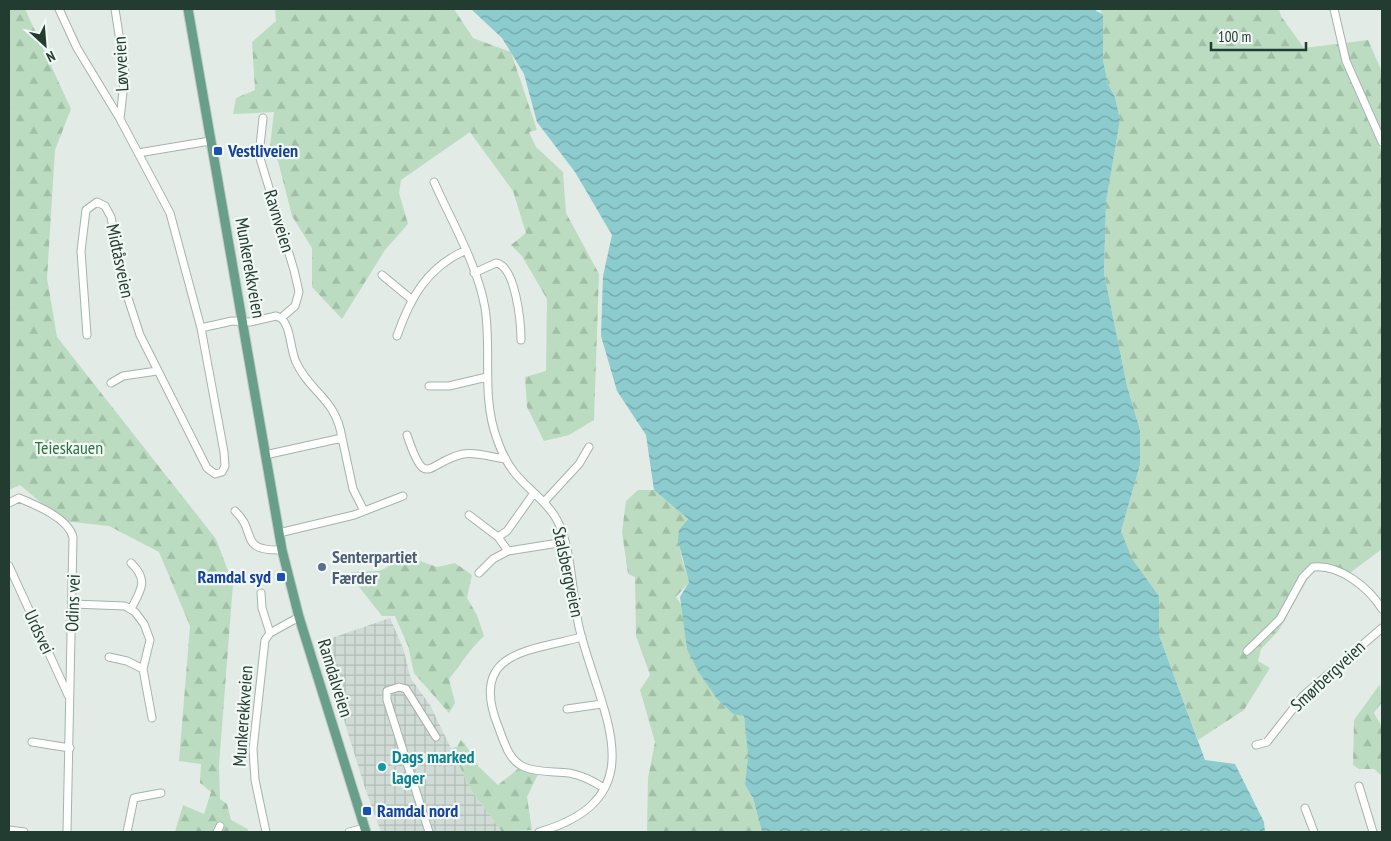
<svg xmlns="http://www.w3.org/2000/svg" width="1391" height="841" viewBox="0 0 1391 841" font-family="'PT Sans Narrow',sans-serif">
  <style>
    .industrial { fill: url(#industrial-grid) }
    .forest { fill: url(#forest-firs) }
    .water { fill: url(#water-waves) }
    .lines { fill: none; stroke-linecap: round; stroke-linejoin: round }
    .minor-casing { stroke: #a5b3ac; stroke-width: 9 }
    .major-casing { stroke: #c1c8c6; stroke-width: 11 }
    .minor { stroke: #fff; stroke-width: 7 }
    .major { stroke: #689f8b; stroke-width: 9 }
    .transit-dot { fill: #1a4fb4; stroke: #f2f8f5; stroke-width: 2 }
    .service-dot { fill: #5c6f8a; stroke: #f2f8f5; stroke-width: 2 }
    .culture-dot { fill: #0f9aa8; stroke: #f2f8f5; stroke-width: 2 }
    .labels { text-anchor: middle; stroke-width: 4.5; stroke-linejoin: round; paint-order: stroke }
    .street-label { font-size: 18px; fill: #233c32; stroke: #f2f8f5 }
    .transit-label { font-size: 18px; font-weight: bold; fill: #164399; stroke: #f2f8f5; text-anchor: start }
    .park-label { font-size: 18px; fill: #2f7141; stroke: #f2f8f5 }
    .service-label { font-size: 18px; font-weight: bold; fill: #4e5e75; stroke: #f2f8f5; text-anchor: start }
    .culture-label { font-size: 18px; font-weight: bold; fill: #0d838f; stroke: #f2f8f5; text-anchor: start }
  </style>
  <defs>
    <pattern id="industrial-grid" width="8" height="8" patternUnits="userSpaceOnUse" patternTransform="scale(1.25)"><rect width="8" height="8" fill="#d0dbd5"/><path d="M0 4h8M4 0v8" fill="none" stroke="#b2bdb7"/></pattern>
    <pattern id="forest-firs" width="22" height="20" patternUnits="userSpaceOnUse" patternTransform="scale(1.25)"><rect width="22" height="20" fill="#bcdcc1"/><path d="M5 1l3.5 6h-7zM16 11l3.5 6h-7z" fill="#a1bea6"/></pattern>
    <pattern id="water-waves" width="16" height="10" patternUnits="userSpaceOnUse" patternTransform="scale(1.25)"><rect width="16" height="10" fill="#8ccbce"/><path d="M0 5q4-4 8 0t8 0" fill="none" stroke="#72a6a8"/></pattern>
  </defs>
  <rect width="100%" height="100%" fill="#e2ebe6"/>
  <path class="industrial" d="M390,618L403,648L411,679L430,705L471,790L502,832H381L364,785L320,642Z"/>
  <path class="forest" d="M9,9H25L71,109L55,150L47,278L57,337L216,539L233,584L219,765L220,799L227,804L231,820L248,829V832H175L183,805L204,814L211,792L200,783L201,764L179,761L190,626L159,552L109,526L63,521L20,485L9,490Z
    M275,9H454L473,38L511,52L537,130L529,132L536,147L563,172L566,213L599,274L594,420L569,435L544,441L527,407L525,377L546,371L547,299L522,256L511,245L526,233L513,191L470,132L401,180L399,193L408,224L385,250L342,319L312,287V248L292,216L278,161L270,146L274,112L233,114L236,98L255,90L252,42L276,21Z
    M1099,9H1279L1281,16L1304,48L1368,40L1382,72V128L1375,136L1382,152V549L1343,578L1326,570L1312,571L1279,630L1261,649L1258,661L1270,668L1244,710L1198,740L1159,635V596L1131,559L1121,531L1140,465V430L1127,386L1104,273L1106,202L1120,120L1115,97L1108,84L1103,60V14Z
    M638,490H654L688,519C671,539 683,559 689,582L676,597L682,606L685,630L699,673L717,699L733,714L744,715L748,756L745,785L753,798L762,832H647L648,778L655,742L640,690L650,675L636,636L635,577L628,574L622,532L626,501Z
    M412,558L437,567L455,563L472,575L467,598L477,615L484,636C470,649 461,664 449,679L455,703L449,713L414,673L408,646L395,616H382L353,579L351,572L380,571L400,560Z
    M1380,684L1382,702L1374,713L1382,727V776L1374,769H1359L1353,765L1354,720Z
    M461,740L465,744L479,767L498,785L519,768L538,774L527,797L532,830L502,832L471,790L451,748L457,747Z"/>
  <path class="water" d="M471,9H1097L1096,11L1103,14V60L1108,84L1115,97L1120,120L1106,202L1104,273L1127,386L1140,430V465L1121,531L1132,559L1159,596V635L1205,760L1235,764L1264,822L1265,832H762L753,798L745,785L748,756L744,716L733,714L717,699L699,673L687,649L680,597L689,582L678,541L679,530L688,519L654,490L646,435L617,391L601,336L603,276L612,235L575,172L537,122L524,74L502,38Z"/>
  <g class="lines">
    <g class="minor-casing">
      <path id="minor" d="M59,9L77,48L120,119L170,213L201,328
        M115,9L125,73L120,119
        M1334,9L1346,61L1382,142
        M138,153L210,141
        M434,182C451,220 478,266 485,308C492,352 481,396 497,439C501,451 506,462 514,472C527,489 547,501 557,520C572,547 572,596 579,627C599,711 660,797 539,832
        M474,273L496,263C516,266 521,324 521,340
        M382,275L411,299
        M87,335L81,251L86,210L97,202L105,206L111,217L125,289L140,335L207,468L215,474L222,472L225,466L224,452L201,328L232,321L250,322L276,316L281,318L295,306L299,292L294,270L259,155L263,118
        M397,336C410,298 427,268 464,251
        M111,383L123,376L157,371
        M429,386H449L487,377
        M407,435C426,492 427,462 463,454C476,451 493,458 506,459
        M342,438L353,489L364,511
        M265,455L342,438C336,398 310,393 296,362C290,349 291,327 281,318
        M544,502L579,464L589,447
        M9,503L19,498C36,505 68,518 73,537L67,832
        M235,511C258,532 237,551 282,550
        M469,515L498,537L508,551
        M279,533L354,515L403,496
        M498,537L507,531L534,493
        M131,563C149,580 141,590 131,609
        M9,566L68,695
        M479,573L493,559L508,551L565,542
        M261,593L262,608L270,633
        M73,604L125,606L135,612L144,624L150,640L143,669L152,718
        M582,637C530,651 468,651 498,726C504,741 508,760 524,767C538,773 555,771 569,773C582,775 593,781 604,788
        M1247,651L1280,619L1303,577L1313,567C1340,564 1369,588 1382,609
        M109,657L127,661L143,669
        M567,709L602,704
        M32,742L70,748
        M1256,745L1267,742L1303,696L1382,628
        M1359,786L1373,832
        M1305,808L1314,832
        M9,830L24,832
        M127,832L134,798L161,793
        M217,832L220,826
        M266,832L255,780L253,749L265,640L270,633L299,617
        M349,832L365,828
        M429,832L387,700V691L399,687L406,689L436,737"/>
    </g>
    <g class="major-casing">
      <path id="major" d="M188,9L282,550L299,617L366,832"/>
    </g>
    <use href="#minor" class="minor"/>
    <use href="#major" class="major"/>
  </g>
  <g class="transit-dot">
    <rect x="213" y="146" width="10" height="10" rx="2.5"/>
    <rect x="276" y="572" width="10" height="10" rx="2.5"/>
    <rect x="362" y="806" width="10" height="10" rx="2.5"/>
  </g>
  <circle class="service-dot" cx="322" cy="567" r="5"/>
  <circle class="culture-dot" cx="382" cy="767" r="5"/>
  <g class="labels">
    <g class="street-label">
      <text transform="translate(121 64) rotate(-93)" y="6">Løvveien</text>
      <text transform="translate(279 221) rotate(73)" y="6">Ravnveien</text>
      <text transform="translate(120 261) rotate(78)" y="6">Midtåsveien</text>
      <text transform="translate(250 268) rotate(80)" y="6">Munkerekkveien</text>
      <text transform="translate(568 572) rotate(78)" y="6">Stalsbergveien</text>
      <text transform="translate(73 603) rotate(-88)" y="6">Odins vei</text>
      <text transform="translate(39 632) rotate(65)" y="6">Urdsvei</text>
      <text transform="translate(1328 676) rotate(-43)" y="6">Smørbergveien</text>
      <text transform="translate(335 678) rotate(73)" y="6">Ramdalveien</text>
      <text transform="translate(243 716) rotate(-86)" y="6">Munkerekkveien</text>
    </g>
    <g class="transit-label">
      <text x="228" y="157">Vestliveien</text>
      <text x="271" y="583" text-anchor="end">Ramdal syd</text>
      <text x="377" y="817">Ramdal nord</text>
    </g>
    <g class="park-label">
      <text x="69" y="454">Teieskauen</text>
    </g>
    <g class="service-label">
      <text x="332" y="563">Senterpartiet<tspan x="332" dy="21">Færder</tspan></text>
    </g>
    <g class="culture-label">
      <text x="392" y="763">Dags marked<tspan x="392" dy="21">lager</tspan></text>
    </g>
  </g>
  <rect width="1391" height="841" fill="none" stroke="#233c32" stroke-width="20"/>
  <g transform="translate(45 45) rotate(154)" stroke="#f2f8f5" stroke-width="4" paint-order="stroke">
  <path d="M0-4L9 19L0 12L-9 19Z" fill="#233c32"/>
  <text y="-8" font-size="14" font-weight="bold" text-anchor="middle" fill="#233c32">N</text>
  </g>
  <path d="M1211 42v8h95v-8" fill="none" stroke="#233c32" stroke-width="2.5"/>
  <text x="1218" y="42" font-size="15" fill="#233c32" stroke="#f2f8f5" stroke-width="4" paint-order="stroke">100 m</text>
</svg>
